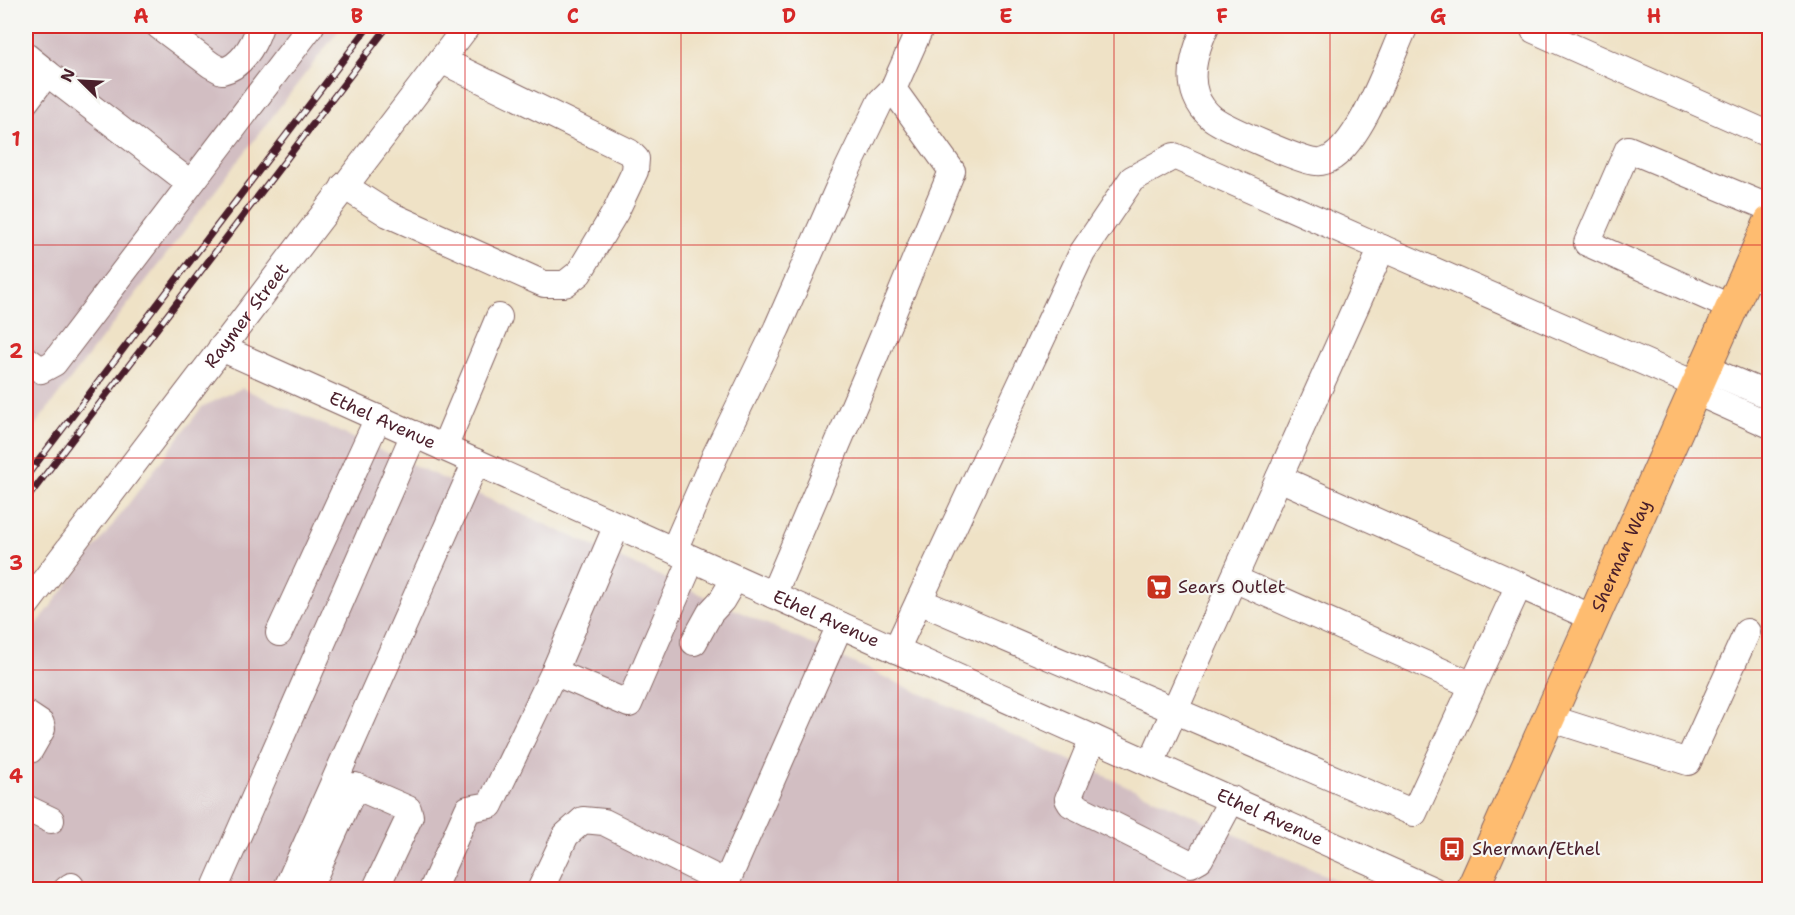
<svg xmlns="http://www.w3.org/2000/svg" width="1795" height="915" viewBox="0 0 1795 915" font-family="'Shantell Sans',sans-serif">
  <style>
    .industrial { fill: #d2bec2 }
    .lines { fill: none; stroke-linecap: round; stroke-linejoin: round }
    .minor-casing { stroke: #846361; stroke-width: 28 }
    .major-casing { stroke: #846361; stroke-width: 34 }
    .minor { stroke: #fff; stroke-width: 26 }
    .major { stroke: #febc70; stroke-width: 32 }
    .rail-casing { stroke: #4a1f2b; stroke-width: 7 }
    .rail { stroke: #f6f6f2; stroke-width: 4.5; stroke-dasharray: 14; stroke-linecap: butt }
    .grid { fill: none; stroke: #d62828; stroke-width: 1.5; stroke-opacity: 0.55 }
    .labels { text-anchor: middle; stroke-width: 4.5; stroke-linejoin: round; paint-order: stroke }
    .street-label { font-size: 18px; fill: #4a1f2b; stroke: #f6f6f2 }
    .poi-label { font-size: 18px; fill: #4a1f2b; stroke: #f6f6f2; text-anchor: start }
    .neatline { fill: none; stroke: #d62828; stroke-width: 2 }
    .grid-label { font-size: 20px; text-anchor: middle; font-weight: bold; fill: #d62828 }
  </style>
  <rect width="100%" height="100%" fill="#f6f6f2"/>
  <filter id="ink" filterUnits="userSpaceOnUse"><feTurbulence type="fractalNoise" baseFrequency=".0167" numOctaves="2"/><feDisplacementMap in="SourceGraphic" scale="12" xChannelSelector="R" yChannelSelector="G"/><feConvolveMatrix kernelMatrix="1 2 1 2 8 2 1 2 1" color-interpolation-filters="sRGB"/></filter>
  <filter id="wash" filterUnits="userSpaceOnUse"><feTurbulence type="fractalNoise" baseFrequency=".008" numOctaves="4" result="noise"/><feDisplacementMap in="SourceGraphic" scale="24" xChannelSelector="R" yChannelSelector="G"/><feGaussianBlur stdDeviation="1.35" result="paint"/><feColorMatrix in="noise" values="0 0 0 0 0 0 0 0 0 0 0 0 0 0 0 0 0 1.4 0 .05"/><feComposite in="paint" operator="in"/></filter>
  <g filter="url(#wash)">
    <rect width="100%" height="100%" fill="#efe2c6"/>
    <path class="industrial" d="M26,26H342L26,437Z
      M242,388L1356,889H26V639L202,407Z"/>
  </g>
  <g filter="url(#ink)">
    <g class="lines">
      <g class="minor-casing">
        <g id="minor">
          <path d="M159,26L211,65L222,71C241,67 253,46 259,29L256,26"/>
          <path d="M1206,26C1197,46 1187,73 1196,96C1199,104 1205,112 1212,118C1225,128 1301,161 1316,162C1321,163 1329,160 1333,157C1364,135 1389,61 1405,26"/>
          <path d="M1534,30L1770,135"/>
          <path d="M26,56L47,73L26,101"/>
          <path d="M47,73L190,183"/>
          <path d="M344,186L388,214L544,284H565L579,273L616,211L635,171L636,159L629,152L441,60"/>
          <path d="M1382,248L1697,385"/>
          <path d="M1747,272L1770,282"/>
          <path d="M1732,308L1587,243L1628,149L1770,208"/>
          <path id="s1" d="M221,348L1433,890"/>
          <path d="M26,359L41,370L54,363L311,26"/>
          <path d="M1704,368L1770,396"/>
          <path d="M1694,391L1770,425"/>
          <path d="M444,448L499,317"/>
          <path d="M1279,478L1593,618"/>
          <path d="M674,550L715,456L777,328L838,189L880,102L893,89"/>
          <path d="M1234,579L1472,685"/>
          <path d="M773,595L867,375L952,171L893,89L921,26"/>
          <path d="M919,601L1414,813L1519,585"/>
          <path id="s2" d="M26,605L467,26"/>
          <path d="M279,633L378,418"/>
          <path d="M694,642L710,613L722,600L735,578"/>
          <path d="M896,650L1082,253L1132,179L1174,156L1382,248L1151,763"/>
          <path d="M554,672L617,525"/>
          <path d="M26,714L41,724L42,729L30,750H26"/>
          <path d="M1549,718L1688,762L1747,632"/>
          <path d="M1093,738L1068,799L1071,804L1191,864L1200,859L1232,799"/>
          <path d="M26,808L51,820"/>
          <path d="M66,890L71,886"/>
          <path d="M214,890L414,434"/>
          <path d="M286,890L476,462"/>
          <path d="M308,890L355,786L408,809L410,816L375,890"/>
          <path d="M432,890L468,809L490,805L554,672L629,704L692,559"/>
          <path d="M540,890L566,835L583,820L604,822L726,883"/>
          <path d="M723,890L840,625"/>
        </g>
      </g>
      <g class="major-casing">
        <g id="major">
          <path id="s3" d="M1472,890L1770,222"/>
        </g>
      </g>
      <use href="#minor" class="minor"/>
      <use href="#major" class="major"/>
      <g class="rail-casing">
        <path id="rail" d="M26,477L369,26
          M26,500L388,26"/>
      </g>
      <use href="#rail" class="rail"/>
    </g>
  </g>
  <path class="grid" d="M249,26V890M465,26V890M681,26V890M898,26V890M1114,26V890M1330,26V890M1546,26V890M26,245H1770M26,458H1770M26,670H1770"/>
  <defs>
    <g id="supermarket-square" transform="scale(1.35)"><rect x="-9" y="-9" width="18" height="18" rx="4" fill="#c8321e" stroke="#f6f6f2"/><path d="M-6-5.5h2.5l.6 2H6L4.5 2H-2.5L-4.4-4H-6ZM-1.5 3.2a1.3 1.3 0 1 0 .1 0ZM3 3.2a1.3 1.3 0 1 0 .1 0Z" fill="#fff"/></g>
    <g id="bus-square" transform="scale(1.35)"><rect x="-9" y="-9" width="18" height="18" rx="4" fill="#c8321e" stroke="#f6f6f2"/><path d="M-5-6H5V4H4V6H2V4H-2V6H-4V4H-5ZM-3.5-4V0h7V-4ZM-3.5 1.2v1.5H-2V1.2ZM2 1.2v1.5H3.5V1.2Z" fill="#fff"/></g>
  </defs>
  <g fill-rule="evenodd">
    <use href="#supermarket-square" x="1159" y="587"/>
    <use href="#bus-square" x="1452" y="849"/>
  </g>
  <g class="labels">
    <g class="street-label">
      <text dy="6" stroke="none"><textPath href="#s2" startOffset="364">Raymer Street</textPath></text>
      <text dy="6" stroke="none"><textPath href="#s1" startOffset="177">Ethel Avenue</textPath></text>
      <text dy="6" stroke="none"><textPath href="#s3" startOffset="366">Sherman Way</textPath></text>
      <text dy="6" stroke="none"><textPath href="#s1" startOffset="663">Ethel Avenue</textPath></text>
      <text dy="6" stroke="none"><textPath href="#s1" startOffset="1149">Ethel Avenue</textPath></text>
    </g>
    <g class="poi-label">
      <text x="1178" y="593">Sears Outlet</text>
      <text x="1472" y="855">Sherman/Ethel</text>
    </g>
  </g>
  <rect width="1795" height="915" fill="none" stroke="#f6f6f2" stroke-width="66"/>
  <g transform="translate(81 81) rotate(294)" stroke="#f6f6f2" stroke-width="4.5" paint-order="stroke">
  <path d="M0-4.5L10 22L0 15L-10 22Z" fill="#4a1f2b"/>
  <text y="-9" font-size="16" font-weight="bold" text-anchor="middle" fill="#4a1f2b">N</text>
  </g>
  <rect x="33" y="33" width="1729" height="849" class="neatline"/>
  <g class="grid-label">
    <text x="141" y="23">A</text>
    <text x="357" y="23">B</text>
    <text x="573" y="23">C</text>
    <text x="789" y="23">D</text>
    <text x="1006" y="23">E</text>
    <text x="1222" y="23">F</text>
    <text x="1438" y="23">G</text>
    <text x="1654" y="23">H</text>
    <text x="16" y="146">1</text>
    <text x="16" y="358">2</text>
    <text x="16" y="570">3</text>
    <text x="16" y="783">4</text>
  </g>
</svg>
